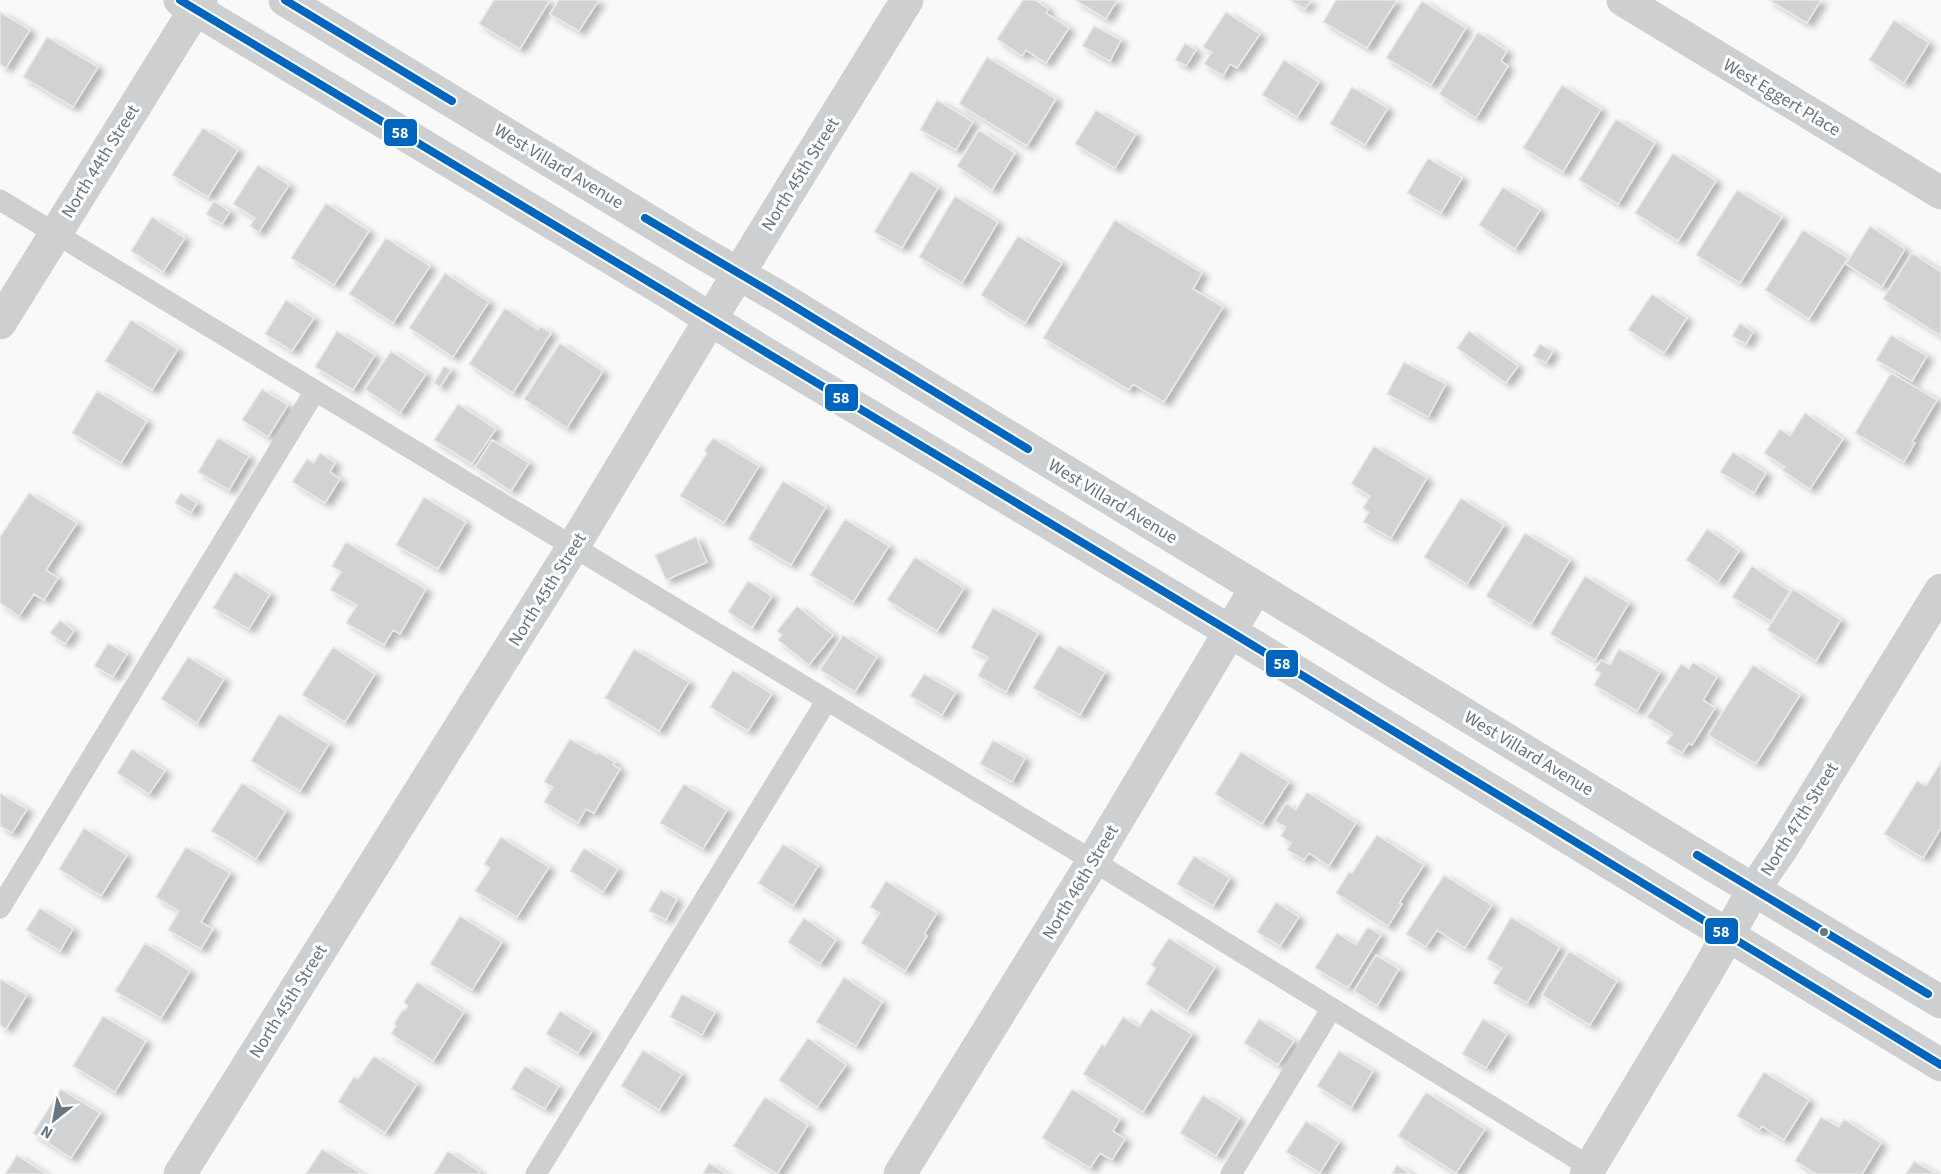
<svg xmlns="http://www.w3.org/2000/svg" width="1941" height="1174" viewBox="0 0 1941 1174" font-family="'Source Sans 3',sans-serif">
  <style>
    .building { fill: #d0d2d3; stroke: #e8e8e8; stroke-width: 1.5; filter: url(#shadow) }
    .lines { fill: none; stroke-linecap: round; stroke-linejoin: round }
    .service { stroke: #cecfd0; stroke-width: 21 }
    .minor { stroke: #cecfd0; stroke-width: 33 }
    .tertiary { stroke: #cecfd0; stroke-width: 33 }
    .bus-1-casing { stroke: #fff; stroke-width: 12 }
    .bus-1 { stroke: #0065bd; stroke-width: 8 }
    .bus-dot { fill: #657683; stroke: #fff; stroke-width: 2 }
    .labels { text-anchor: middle; stroke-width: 6; stroke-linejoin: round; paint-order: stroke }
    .street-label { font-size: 18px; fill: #657683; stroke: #fff }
    .line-badge { stroke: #fff; stroke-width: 2 }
    .badge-label { font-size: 16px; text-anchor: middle; font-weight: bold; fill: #fff }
  </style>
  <defs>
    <filter id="shadow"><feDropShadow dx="6" dy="4" stdDeviation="3" flood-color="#0004"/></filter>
  </defs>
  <rect width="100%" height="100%" fill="#f9f9f9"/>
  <path class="building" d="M494,0H550L520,49L479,24Z
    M559,0H599L579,31L550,14Z
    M1023,0H1035L1048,9L1046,13L1069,28L1046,63L1026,50L1022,56L997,39Z
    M1075,0H1117L1106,19Z
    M1290,0H1311L1305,9Z
    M1336,0H1397L1367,48L1323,22Z
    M1769,0H1821L1807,23Z
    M1422,1L1466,28L1431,85L1386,58Z
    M0,12L30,30L6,68L0,64Z
    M1226,12L1260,34L1237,68L1230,64L1223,76L1204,64L1212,52L1203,47Z
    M1894,20L1929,43L1904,83L1869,60Z
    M1094,26L1121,40L1110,61L1082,46Z
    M1478,32L1507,51L1501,61L1508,66L1476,118L1439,94Z
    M47,37L98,67L73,107L23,77Z
    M1185,43L1196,50L1186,66L1175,60Z
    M987,57L1056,99L1027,146L959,104Z
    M1284,60L1319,82L1297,117L1262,95Z
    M1562,85L1601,109L1563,172L1523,148Z
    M1352,87L1388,108L1365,145L1330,124Z
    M937,100L973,122L956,150L920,130Z
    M1096,110L1136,134L1115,168L1075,144Z
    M1616,119L1655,143L1618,204L1579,180Z
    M203,128L238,150L208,197L172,175Z
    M979,130L1015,153L992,190L957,166Z
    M1673,153L1716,181L1678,241L1635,213Z
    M1428,158L1462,178L1441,213L1407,193Z
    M258,165L289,185L259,232L250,226L255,218L233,204Z
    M911,171L938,188L902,248L874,232Z
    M1503,187L1540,210L1515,249L1479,225Z
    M1737,190L1782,217L1740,283L1696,255Z
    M955,196L998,222L962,283L919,257Z
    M214,201L230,212L222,224L206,214Z
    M326,203L369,231L334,285L291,258Z
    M152,217L185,238L163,272L131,251Z
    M1115,220L1202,273L1193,289L1223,307L1164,402L1133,384L1129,390L1043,338Z
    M1870,226L1905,249L1882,287L1846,264Z
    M1803,230L1848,258L1809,319L1765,290Z
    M1018,236L1062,263L1025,323L981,295Z
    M386,238L430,266L393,323L349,294Z
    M1912,253L1941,272V336L1883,299Z
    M445,273L489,302L453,357L409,328Z
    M1652,294L1687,318L1664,353L1628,330Z
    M286,300L314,318L292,351L265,334Z
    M505,308L538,330L540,326L551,333L513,393L469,364Z
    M131,320L178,349L152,390L105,361Z
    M1740,323L1753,332L1746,344L1732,336Z
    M337,331L375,355L353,390L315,367Z
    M1469,331L1518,366L1506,383L1457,348Z
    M1891,335L1927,356L1912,381L1876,360Z
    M560,343L603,371L567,428L524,399Z
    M1540,344L1553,351L1546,363L1533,356Z
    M391,351L426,374L400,413L365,389Z
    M1404,362L1446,384L1428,417L1387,394Z
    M444,366L451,370L440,387L434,383Z
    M1891,373L1937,400L1912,442L1915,443L1904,462L1855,433Z
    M262,389L288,405L268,437L242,420Z
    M97,391L147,421L121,463L72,433Z
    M458,404L496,429L472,464L434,440Z
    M1805,413L1843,439L1810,489L1782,470L1785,467L1764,453L1780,429L1790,436Z
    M218,438L249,456L229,490L198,472Z
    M713,438L759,466L724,523L680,496L707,453L704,451Z
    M492,440L529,463L511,491L475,467Z
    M1374,446L1427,478L1391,538L1363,522L1369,512L1363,508L1370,496L1351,484Z
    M1733,452L1766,473L1754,493L1720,472Z
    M320,453L335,463L330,472L340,479L325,503L292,482L307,459L314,463Z
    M783,481L826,507L791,565L748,539Z
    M29,493L77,523L46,570L58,578L44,600L34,594L19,616L0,603V537Z
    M181,493L197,503L191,513L175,503Z
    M424,497L466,522L438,569L396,545Z
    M1461,498L1504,525L1467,584L1424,557Z
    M845,519L889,546L853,602L810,575Z
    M1707,529L1739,551L1718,582L1686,560Z
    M1525,533L1570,560L1531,624L1486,596Z
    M696,537L707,562L666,580L655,555Z
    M346,542L426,589L400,634L393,630L384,645L346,623L357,605L330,590L341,572L332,566Z
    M915,557L964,588L937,631L887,600Z
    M1752,566L1790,591L1771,621L1732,597Z
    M235,572L270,594L249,629L213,608Z
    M1585,576L1629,603L1595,660L1550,634Z
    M748,581L772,596L752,628L728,612Z
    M1793,589L1841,620L1816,661L1767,630Z
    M797,606L833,635L809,665L778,640L782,635L777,631Z
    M993,608L1038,633L1006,692L978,676L988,657L971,648Z
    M60,620L74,631L65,644L50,633Z
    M843,635L877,657L855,692L820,670Z
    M108,643L127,654L113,677L94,666Z
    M1059,645L1105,672L1080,715L1033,688Z
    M333,647L375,674L345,722L302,695Z
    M634,649L689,682L659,731L605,698Z
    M1619,649L1660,672L1637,711L1594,685L1601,673L1595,670L1601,660L1610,665Z
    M188,657L224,679L197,723L161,699Z
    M1693,662L1717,677L1703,700L1715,708L1692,745L1689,743L1682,753L1666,743L1673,734L1647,717L1681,664L1689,669Z
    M1753,665L1800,695L1756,764L1708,735Z
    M733,670L772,694L748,731L710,707Z
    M924,674L956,692L942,715L910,696Z
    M279,714L329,744L300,791L251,761Z
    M570,739L596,754L599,753L615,762L613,765L620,769L594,813L586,809L578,823L544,802L553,787L544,782Z
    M993,740L1025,758L1012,782L980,764Z
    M132,749L165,771L149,794L117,773Z
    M1241,752L1289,782L1262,824L1215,794Z
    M1941,762V828L1923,858L1884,834L1917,781L1926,786Z
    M242,783L286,811L256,859L211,831Z
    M684,784L727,810L703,849L660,823Z
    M1307,792L1356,823L1329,866L1309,853L1304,860L1287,850L1291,843L1281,836L1286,827L1275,821L1286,803L1296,810Z
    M0,793L27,809L12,833L0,826Z
    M84,828L127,855L101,896L59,869Z
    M1377,835L1424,865L1399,903L1402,904L1388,926L1336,893L1349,872L1352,873Z
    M501,837L549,867L517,917L475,891L490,868L484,864Z
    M783,844L818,866L793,906L758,883Z
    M186,847L230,873L201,922L213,929L201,949L168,930L179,911L156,897Z
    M584,848L618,869L603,892L570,871Z
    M1194,856L1230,878L1213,906L1177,884Z
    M1444,875L1492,905L1465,948L1437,930L1426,947L1406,934Z
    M886,881L937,913L924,934L927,936L905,971L861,943L880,913L870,907Z
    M661,890L677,899L666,920L649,911Z
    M1276,902L1299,917L1280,946L1257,932Z
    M40,908L73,929L60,951L26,930Z
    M460,916L502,942L472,990L430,964Z
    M1511,917L1560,947L1527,1003L1493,983L1502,968L1487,959Z
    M804,918L836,940L820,964L788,942Z
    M1368,927L1381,935L1348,988L1315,968L1337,933L1356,945Z
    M1169,938L1215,967L1187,1011L1146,984L1156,968L1151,965Z
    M145,943L190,971L161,1018L115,991Z
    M1569,951L1617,981L1590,1025L1542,995Z
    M1376,955L1399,969L1377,1006L1354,991Z
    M844,977L882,1002L856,1046L816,1022Z
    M0,979L27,995L6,1029L0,1025Z
    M417,982L464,1012L433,1061L391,1034L396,1026L394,1024L403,1009L405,1010L408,1006L404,1002Z
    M682,994L715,1012L702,1035L670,1017Z
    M1151,1009L1192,1034L1143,1112L1083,1074L1102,1044L1105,1046L1123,1017L1139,1027Z
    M560,1011L592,1031L578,1053L546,1034Z
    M103,1016L146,1041L115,1092L73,1066Z
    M1259,1019L1294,1041L1278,1065L1244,1043Z
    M1483,1019L1507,1034L1486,1068L1462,1054Z
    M808,1038L846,1065L817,1107L779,1080Z
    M643,1050L682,1074L659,1110L621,1086Z
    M1339,1051L1373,1071L1351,1108L1317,1086Z
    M374,1056L417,1084L385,1133L338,1102L354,1077L358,1079Z
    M525,1066L559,1086L545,1109L511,1089Z
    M1764,1072L1809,1100L1784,1140L1762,1126L1759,1130L1737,1116Z
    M61,1089L100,1113L71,1158L33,1133Z
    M1072,1089L1120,1119L1113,1131L1125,1139L1112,1160L1100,1153L1090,1168L1042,1138Z
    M1426,1092L1485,1129L1456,1173L1398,1136Z
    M1203,1095L1239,1118L1216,1156L1180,1133Z
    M765,1097L808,1125L777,1174L733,1146Z
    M1821,1117L1839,1127L1844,1119L1881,1143L1862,1174H1816L1795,1161Z
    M1306,1121L1339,1142L1320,1173L1286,1152Z
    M322,1149L362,1174H306Z
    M448,1151L480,1172L479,1174H434Z
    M17,1155L46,1174H5Z
    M1914,1161L1936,1174H1906Z
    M709,1163L727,1174H703Z
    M1397,1165L1411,1174H1392Z"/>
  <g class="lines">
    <path class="service" d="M0,200L1093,861L1590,1167
      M0,908L315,391
      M536,1174L827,700
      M1231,1174L1332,1008"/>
    <path class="minor" d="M1623,0L1941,193
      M0,323L201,0
      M180,1174L573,547L710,320L907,0
      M900,1174L1093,861L1256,588
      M1586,1174L1703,979L1754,889L1782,848L1941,590"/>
    <path class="tertiary" d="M180,0L671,294L748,343L1231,632L1941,1065
      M285,0L697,250L779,297L1714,866L1941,1002"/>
    <g class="bus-1-casing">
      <path id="bus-1" d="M180,0L1231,632L1941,1065
        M285,0L452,101
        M645,218L779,297L1028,449
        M1697,855L1928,994"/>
    </g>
    <use href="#bus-1" class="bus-1"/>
  </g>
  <circle class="bus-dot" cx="1824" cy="932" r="5"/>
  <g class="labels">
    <g class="street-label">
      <text transform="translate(1782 97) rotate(31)" y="6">West Eggert Place</text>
      <text transform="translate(100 161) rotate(-58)" y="6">North 44th Street</text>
      <text transform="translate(559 166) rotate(31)" y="6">West Villard Avenue</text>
      <text transform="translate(800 174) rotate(-58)" y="6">North 45th Street</text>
      <text transform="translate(1113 501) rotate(31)" y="6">West Villard Avenue</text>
      <text transform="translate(547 589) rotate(-58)" y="6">North 45th Street</text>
      <text transform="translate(1529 753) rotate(31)" y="6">West Villard Avenue</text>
      <text transform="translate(1799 819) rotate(-58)" y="6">North 47th Street</text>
      <text transform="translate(1080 882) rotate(-59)" y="6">North 46th Street</text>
      <text transform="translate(288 1001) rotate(-58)" y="6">North 45th Street</text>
    </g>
  </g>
  <g class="line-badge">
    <rect x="383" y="118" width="35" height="29" rx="6" fill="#0065bd"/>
    <rect x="824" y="383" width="35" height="29" rx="6" fill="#0065bd"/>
    <rect x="1265" y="649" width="34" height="29" rx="6" fill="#0065bd"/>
    <rect x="1704" y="917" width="35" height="28" rx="6" fill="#0065bd"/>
  </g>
  <g class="badge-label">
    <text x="400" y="138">58</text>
    <text x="841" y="403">58</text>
    <text x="1282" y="669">58</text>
    <text x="1721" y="937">58</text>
  </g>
  <g transform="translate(54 1120) rotate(211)" stroke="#ffffff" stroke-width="4.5" paint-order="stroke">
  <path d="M0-4.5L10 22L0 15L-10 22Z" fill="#657683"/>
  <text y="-9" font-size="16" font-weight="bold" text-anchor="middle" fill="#657683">N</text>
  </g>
</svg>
